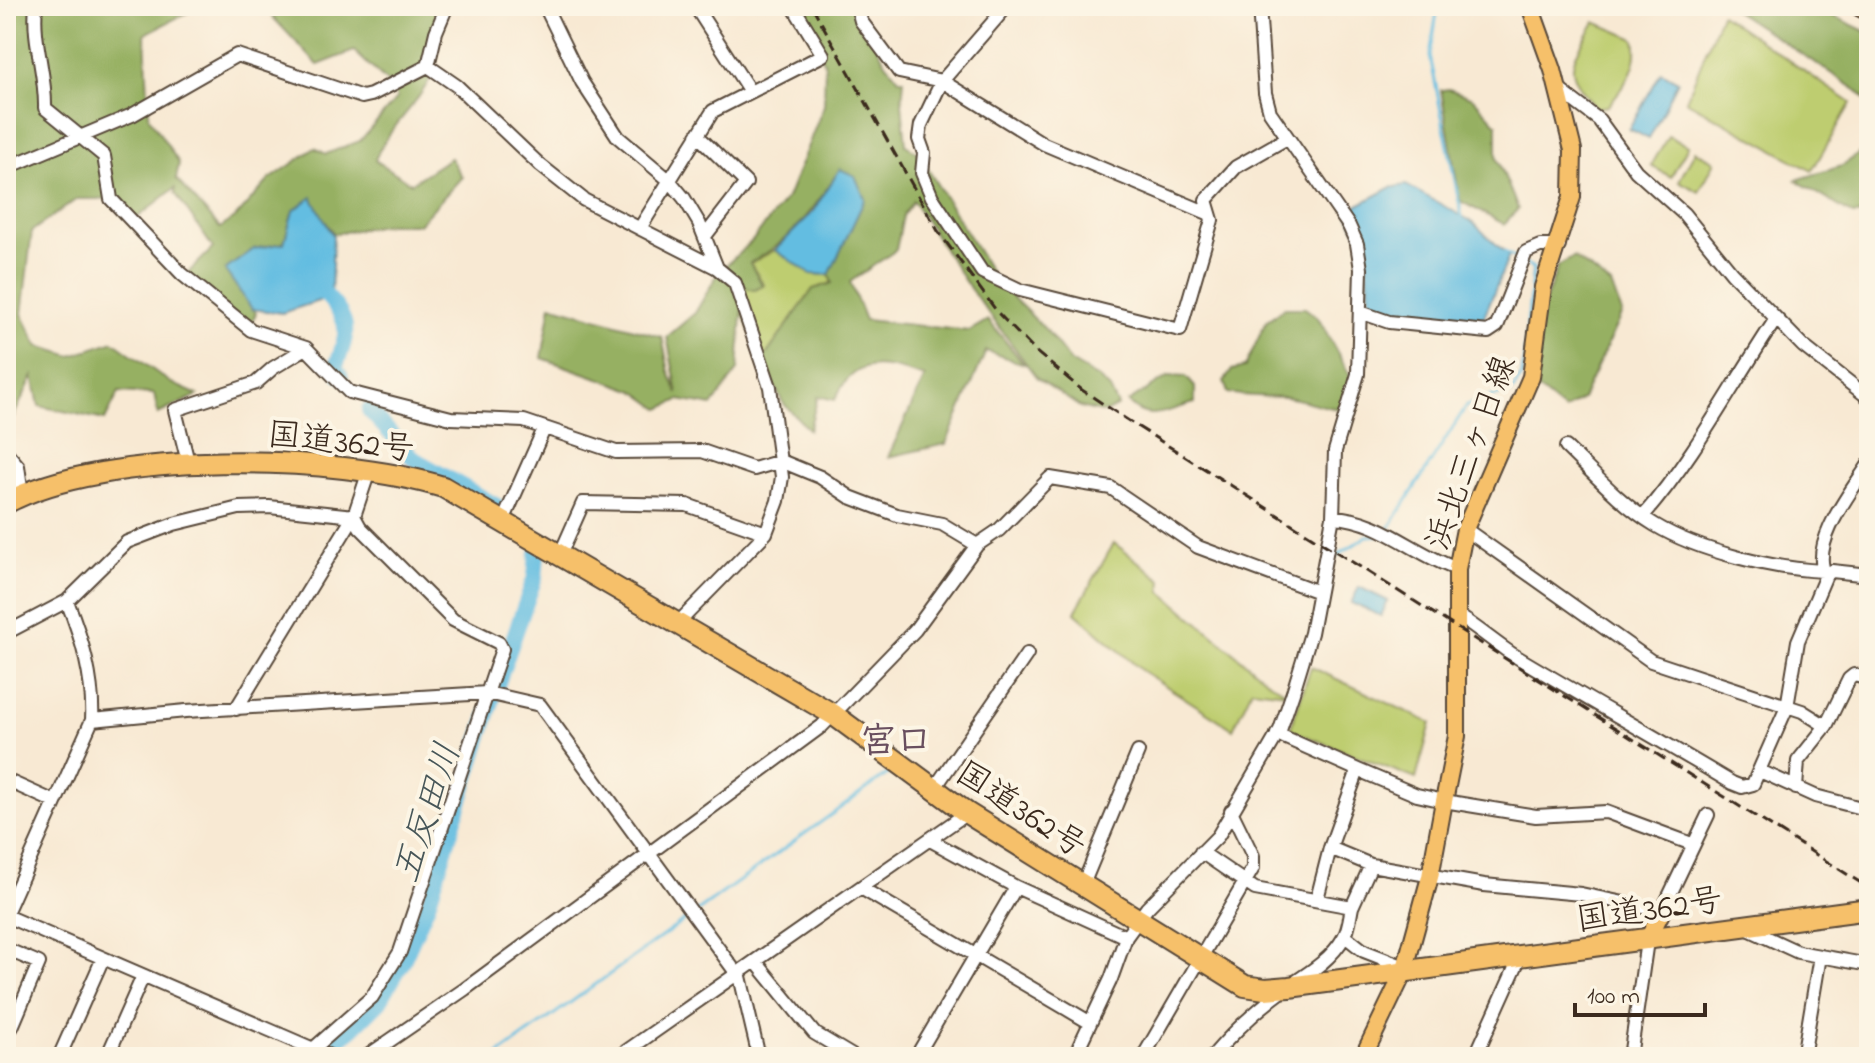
<svg xmlns="http://www.w3.org/2000/svg" width="1875" height="1063" viewBox="0 0 1875 1063" font-family="'Indie Flower','Klee One',sans-serif">
  <style>
    .green { fill: #becd70; stroke: #7c7c47; stroke-width: 2 }
    .forest { fill: #96b062; stroke: #686d40; stroke-width: 2 }
    .water { fill: #63bde1; stroke: #4f7480; stroke-width: 2 }
    .lines { fill: none; stroke-linecap: round; stroke-linejoin: round }
    .stream { stroke: #63bde1; stroke-width: 3 }
    .river { stroke: #63bde1; stroke-width: 16 }
    .minor-casing { stroke: #574739; stroke-width: 16 }
    .major-casing { stroke: #574739; stroke-width: 20 }
    .highway-casing { stroke: #574739; stroke-width: 24 }
    .minor { stroke: #fff; stroke-width: 12 }
    .major { stroke: #f6c06b; stroke-width: 16 }
    .highway { stroke: #f6c06b; stroke-width: 20 }
    .rail { stroke: #3b2a1e; stroke-width: 3; stroke-dasharray: 12 6; stroke-linecap: butt }
    .labels { text-anchor: middle; stroke-width: 8; stroke-linejoin: round; paint-order: stroke }
    .street-label { font-size: 34px; fill: #3b2a1e; stroke: #fcf5e5 }
    .neighbourhood-label { font-size: 36px; font-weight: bold; fill: #694f5f; stroke: #fcf5e5 }
    .water-label { font-size: 36px; font-style: italic; fill: #475658; stroke: #fcf5e5 }
  </style>
  <rect width="100%" height="100%" fill="#fcf5e5"/>
  <filter id="ink" filterUnits="userSpaceOnUse"><feTurbulence type="fractalNoise" baseFrequency=".0125" numOctaves="2"/><feDisplacementMap in="SourceGraphic" scale="16" xChannelSelector="R" yChannelSelector="G"/><feConvolveMatrix kernelMatrix="1 2 1 2 8 2 1 2 1" color-interpolation-filters="sRGB"/></filter>
  <filter id="wash" filterUnits="userSpaceOnUse"><feTurbulence type="fractalNoise" baseFrequency=".006" numOctaves="4" result="noise"/><feDisplacementMap in="SourceGraphic" scale="32" xChannelSelector="R" yChannelSelector="G"/><feGaussianBlur stdDeviation="1.8" result="paint"/><feColorMatrix in="noise" values="0 0 0 0 0 0 0 0 0 0 0 0 0 0 0 0 0 1.4 0 .05"/><feComposite in="paint" operator="in"/></filter>
  <g filter="url(#wash)">
    <rect width="100%" height="100%" fill="#f8e9d3"/>
    <path class="green" d="M1721,14L1851,103L1812,171L1686,101Z
      M1595,22L1635,39C1641,67 1624,85 1608,106L1596,108C1562,67 1569,66 1595,22Z
      M1668,136L1688,146L1671,177L1651,166Z
      M1695,151L1715,162L1699,192L1679,181Z
      M775,250L811,274L829,275L832,283L813,289L762,361L743,313L744,288L755,290L764,285L750,263Z
      M1114,543L1162,580L1161,591L1266,680L1288,693L1252,689L1233,729L1141,670L1075,612Z
      M1311,667L1431,723L1416,779L1290,730Z"/>
    <path class="forest" d="M6,6H200L145,34L149,117L179,163L176,179L220,228L235,218L269,180L315,148L326,154L360,141L397,98L391,87L427,70L431,77C415,109 388,127 375,160L411,183L450,158L462,177L419,224H388L334,234L310,199L293,211L284,243L254,249L225,270L256,313L249,328L185,276L213,248L175,193V188L137,218L111,199H77L32,231L22,314L38,346L72,356L113,341L171,383L198,395L158,414L154,394L119,392L105,420L39,406L33,376L6,432Z
      M262,6H447L428,66L390,85L354,51L318,65Z
      M799,6H856L886,63L899,79H904L902,103L906,145L918,153L996,281L1045,329L1071,362L1098,378L1110,389L1118,406L1105,413L1080,407L1037,378L966,283L913,201L903,216L896,250L850,282L865,320L969,331L988,320L1024,364L986,351L946,444L888,457L925,377C885,365 855,353 835,400L818,396L809,430L783,403L762,361L813,289L832,283L829,275L865,199L840,169C815,208 792,241 750,263L763,286L755,290L744,288L738,370L712,406L679,400L660,409L635,391L542,358L551,305L662,337L669,372L678,394L667,337L695,313L719,272L752,241L788,196L824,105L825,65Z
      M1728,6H1812L1869,33V103L1858,91Z
      M1449,89L1473,98L1497,124V158L1518,209L1504,224L1460,201L1441,90Z
      M1869,146V214L1853,215L1796,180L1842,166Z
      M1574,257L1611,285L1622,313L1582,399L1564,410L1533,385L1538,321L1558,266Z
      M1284,308H1305L1318,318L1361,395L1347,409C1326,410 1306,399 1285,397C1265,396 1247,397 1228,393L1224,382L1232,370L1245,367L1266,322Z
      M1169,376L1186,377L1195,387V403C1169,409 1147,425 1128,402Z"/>
    <path class="water" d="M1661,72L1678,81L1649,139L1629,129Z
      M840,169L855,176L865,199L829,275L811,274L775,250L812,213Z
      M1406,185L1471,221L1509,256L1481,324L1387,314L1370,303L1366,252L1347,211L1390,188Z
      M312,197L333,236L331,297L282,313L252,309L225,270L254,249L284,243L293,211Z
      M1359,587L1388,601L1381,616L1351,603Z"/>
    <g class="lines">
      <path class="stream" d="M1438,6L1430,56L1462,217
        M1505,252L1519,260
        M1388,530L1467,405L1482,398L1511,393L1522,376L1533,268L1526,264
        M1329,561L1367,536L1382,535
        M695,913L893,770
        M327,1048L348,1057
        M495,1057L689,917"/>
      <path class="river" d="M320,289C350,320 351,328 335,368L341,376
        M369,410L414,459L502,509
        M315,1057L352,1029L380,1001L401,965L428,904L497,685L535,577L537,553"/>
    </g>
  </g>
  <g filter="url(#ink)">
    <g class="lines">
      <g class="minor-casing">
        <path id="minor" d="M36,6C32,41 46,73 45,108L104,156L111,199L182,274L251,330L306,348L349,392L451,418L524,421L616,452L702,451L754,469L781,461L820,477L850,497L897,515L942,524L977,545
          M545,6L582,82L618,137L669,180L684,198L699,223L717,268
          M695,6L749,90
          M857,6L861,21L899,72L942,81L1044,144L1210,214
          M1007,6L942,81L921,125L919,139L924,153L922,173L932,197L982,272L1020,290L1180,330L1212,220L1206,200L1236,167L1287,138
          M428,66L457,86L540,165L584,200L717,268L735,283L770,387L782,477L778,501L766,533L677,624
          M1557,88L1599,120L1636,171L1684,214L1732,273L1803,346L1869,398
          M697,135L746,183L705,236
          M6,168L132,115L237,55L362,97L371,95L428,66L436,32L447,6
          M640,228L713,111L823,55L793,6
          M1360,312L1389,322L1488,332L1497,326L1526,252L1540,246H1559
          M1566,447C1594,474 1622,505 1655,525C1698,551 1773,569 1823,571
          M6,452L18,466L22,494
          M188,462L175,410L256,383L273,368L306,348
          M1643,516C1695,456 1732,385 1776,319
          M1333,517C1381,519 1414,554 1457,569
          M503,521L544,429
          M1465,529L1651,661L1802,711L1826,726
          M559,557L583,503L687,505L766,533
          M1826,575C1808,545 1853,489 1869,464
          M1457,615C1463,617 1501,647 1512,654C1585,698 1659,739 1732,783L1742,787L1753,784L1787,707L1798,641L1826,575L1832,571L1869,575
          M6,633L67,601L127,542L174,524L239,508L269,507L354,516
          M236,709L354,516L369,471
          M92,720L186,711L487,693L540,705L737,974
          M1277,734L1358,770L1330,848L1317,899
          M1358,770L1417,795L1444,801L1536,816L1606,812L1692,844
          M1760,771L1815,796L1869,810
          M6,780L55,802
          M1796,788L1798,761L1826,726L1849,679L1854,675L1869,679
          M934,789L1027,654
          M1330,848L1371,865
          M1201,852L1255,889L1352,907L1371,865L1484,885L1581,894L1662,911L1708,815
          M1016,887L1126,937
          M1082,887L1138,752
          M861,888L1089,1022
          M6,913L92,720C94,681 82,638 67,601
          M6,916L332,1057
          M1744,927L1798,952L1869,965
          M1345,936L1364,951L1405,967
          M6,949L39,963L12,1027L6,1024
          M756,962L814,1033L854,1057
          M739,972L759,1057
          M66,1057L60,1055L103,958
          M107,1057L143,976
          M304,1057L372,997L400,952L502,649L499,643L453,620L360,527L354,516
          M366,1057L465,989L822,726L915,630L977,545L999,530L1050,478L1111,488L1198,547L1316,591
          M618,1057L967,813
          M916,1057L1016,887L930,840
          M1074,1057L1111,979L1126,937L1147,908L1218,836L1280,730L1293,692L1311,633L1333,517L1335,451L1358,374L1361,269L1357,244L1349,226L1270,112L1265,93L1259,6
          M1143,1057L1253,868V856L1231,811
          M1212,1057C1234,1031 1261,1006 1289,986C1309,973 1332,959 1344,937C1349,929 1350,916 1352,907
          M1475,1057L1520,957
          M1630,1057L1647,941
          M1803,1057L1820,956"/>
      </g>
      <g class="major-casing">
        <path id="major" d="M1647,941L1662,911
          M1363,1057L1404,972L1430,877L1444,801L1457,736V569L1465,529L1531,377L1543,287L1572,197L1573,150L1553,70L1530,6"/>
      </g>
      <g class="highway-casing">
        <path id="highway" d="M1861,6L1869,10
          M6,503C104,449 337,454 443,487L834,715L967,813L1245,986L1265,989L1289,987L1869,909"/>
      </g>
      <use href="#minor" class="minor"/>
      <use href="#major" class="major"/>
      <use href="#highway" class="highway"/>
      <path class="rail" d="M812,6L938,231L998,313L1035,351L1082,390L1132,423L1869,888"/>
    </g>
  </g>
  <g class="labels">
    <g class="street-label">
      <text transform="translate(341 440) rotate(6)" y="12">国道362号</text>
      <text transform="translate(1469 452) rotate(-70)" y="12">浜北三ヶ日線</text>
      <text transform="translate(1022 808) rotate(33)" y="12">国道362号</text>
      <text transform="translate(1649 908) rotate(-8)" y="12">国道362号</text>
    </g>
    <g class="neighbourhood-label">
      <text x="896" y="752">宮口</text>
    </g>
    <g class="water-label">
      <text transform="translate(425 812) rotate(-72)" y="13">五反田川</text>
    </g>
  </g>
  <rect width="1875" height="1063" fill="none" stroke="#fcf5e5" stroke-width="32"/>
  <path d="M1575 1003v12h130v-12" fill="none" stroke="#3b2a1e" stroke-width="4"/>
  <text x="1587" y="1003" font-size="24" fill="#3b2a1e" stroke="#fcf5e5" stroke-width="6" paint-order="stroke">100 m</text>
</svg>
